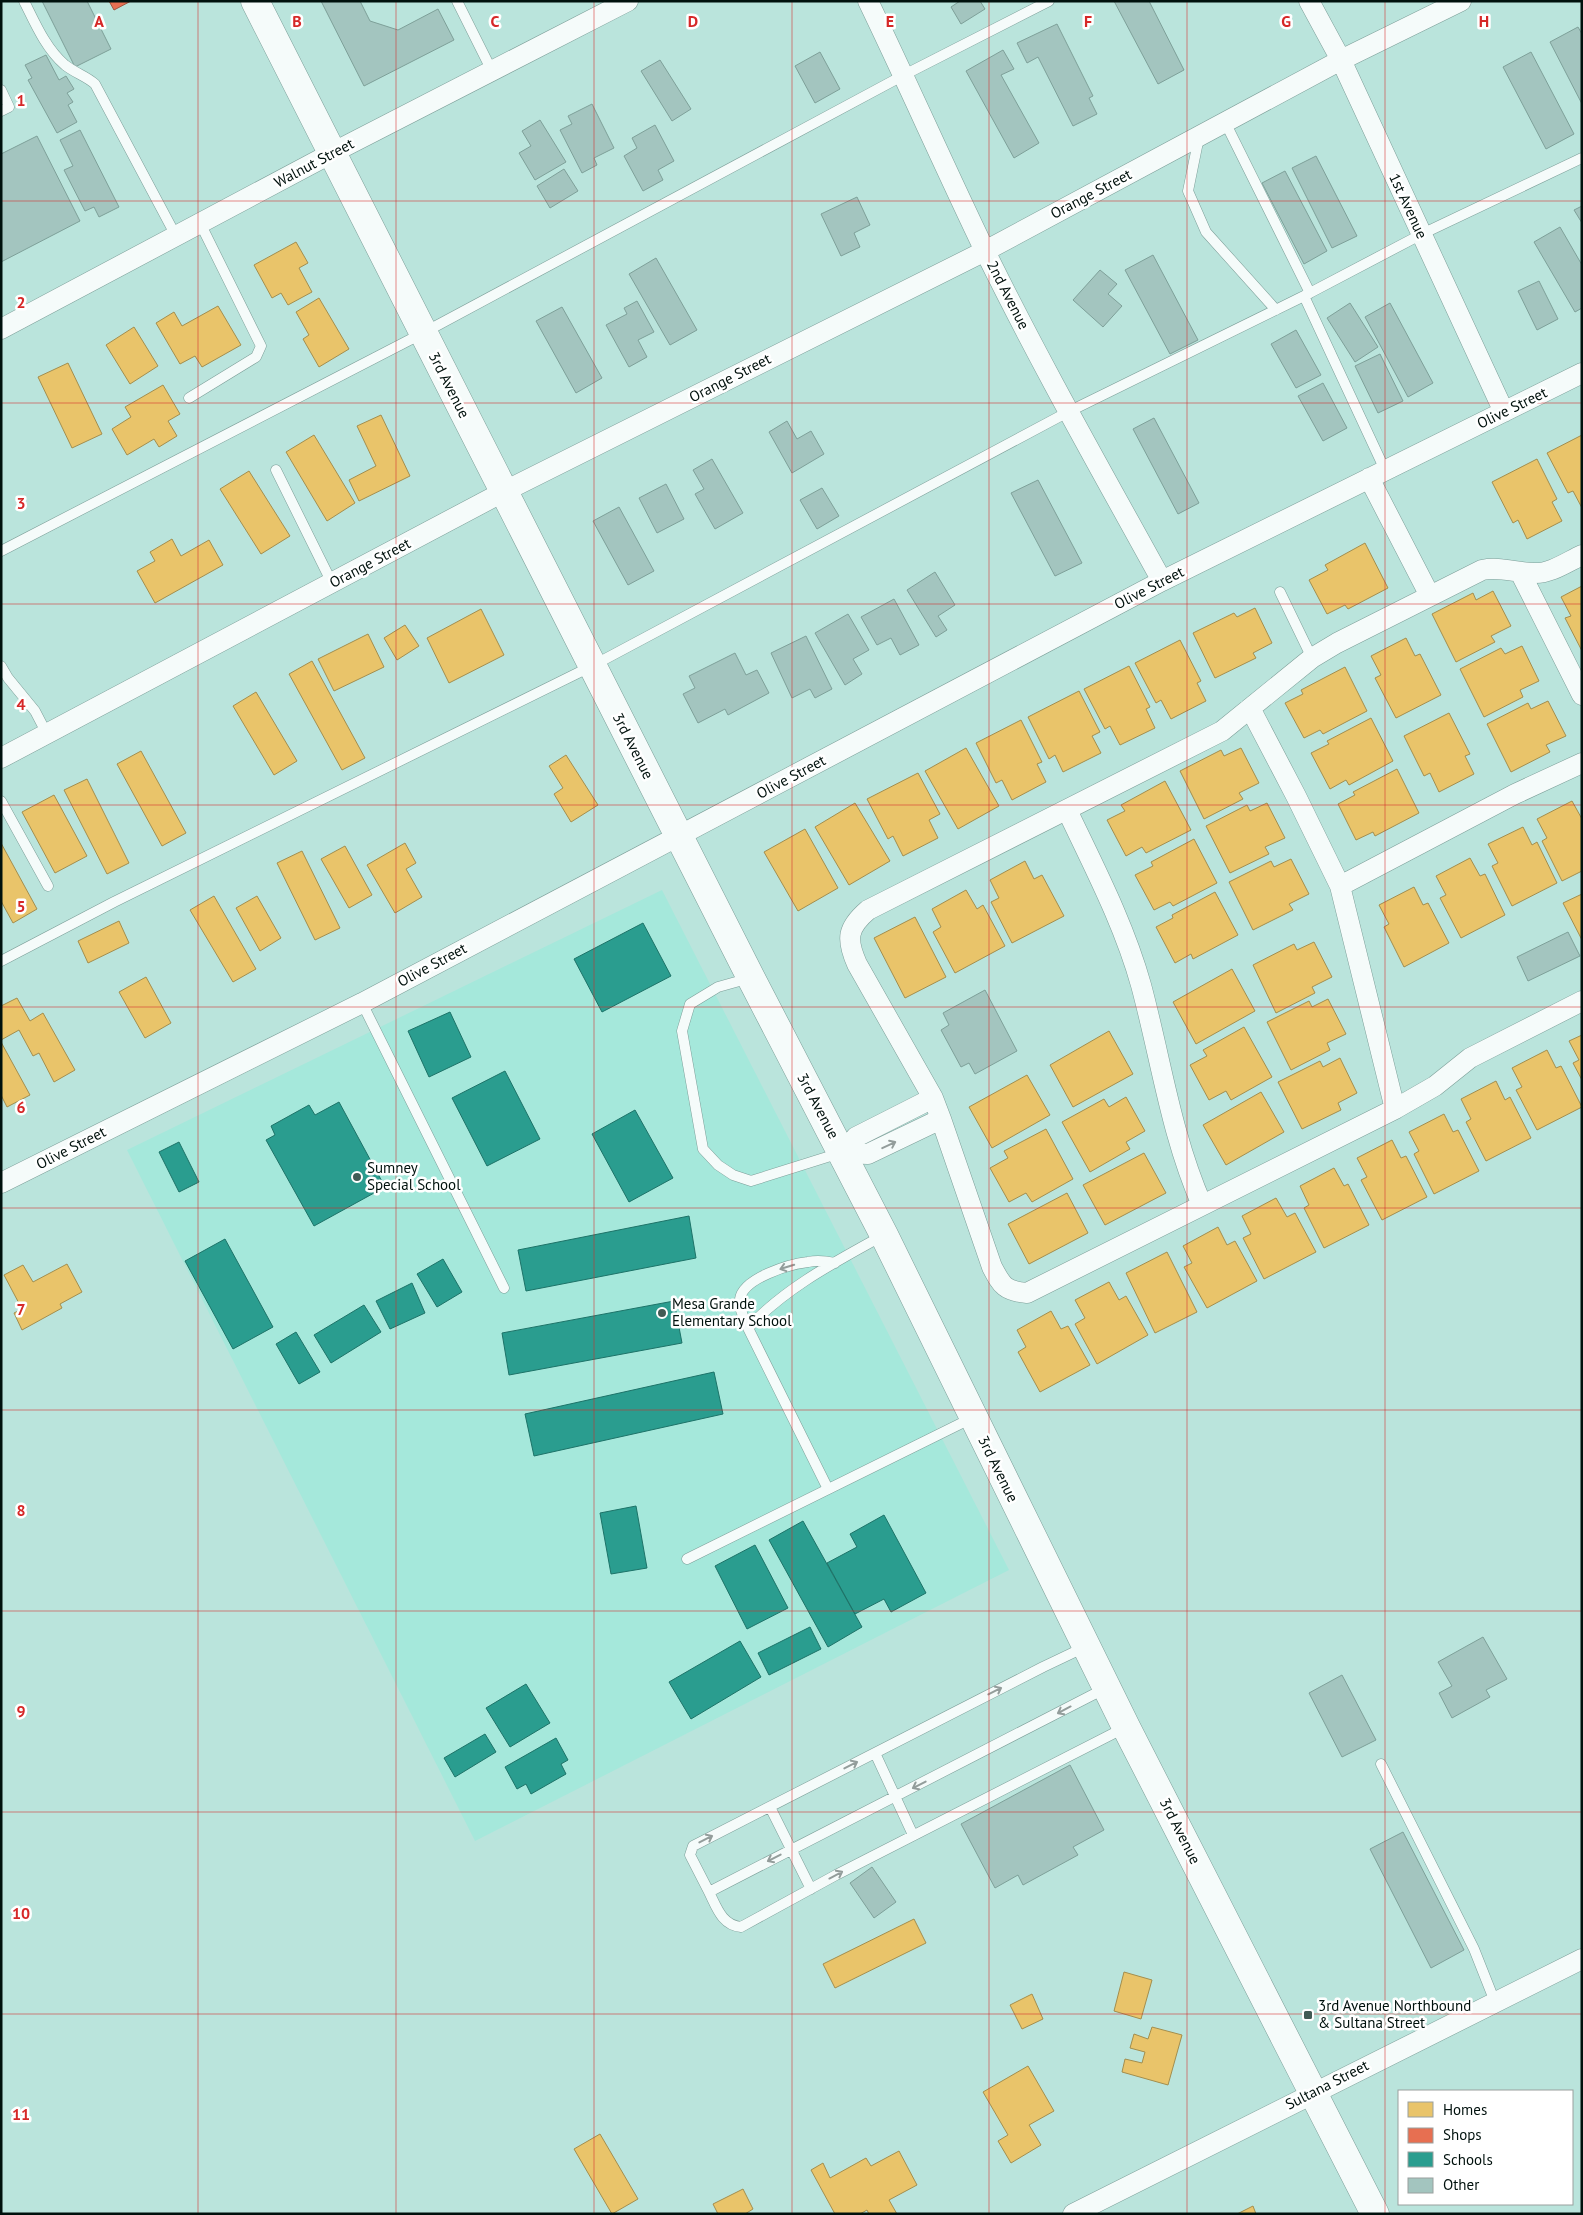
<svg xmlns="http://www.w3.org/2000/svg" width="1583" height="2215" viewBox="0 0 1583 2215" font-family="'PT Sans',sans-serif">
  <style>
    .built { fill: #a5e8db }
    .homes { fill: #e9c46a; stroke: #a38e4e }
    .shops { fill: #e76f51; stroke: #a2533d }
    .schools { fill: #2a9d8f; stroke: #1d7368 }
    .building { fill: #a3c5bf; stroke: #7ea099 }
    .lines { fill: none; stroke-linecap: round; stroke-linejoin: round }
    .lane-casing { stroke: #7c9e98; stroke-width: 11 }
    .street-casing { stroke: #7c9e98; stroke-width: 21 }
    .secondary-casing { stroke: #7c9e98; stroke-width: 29 }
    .lane { stroke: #f5fbfa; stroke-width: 10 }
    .street { stroke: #f5fbfa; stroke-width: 20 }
    .secondary { stroke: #f5fbfa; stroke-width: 28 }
    .oneway { stroke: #939d9b }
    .grid { fill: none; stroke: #d62828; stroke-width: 1; stroke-opacity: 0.55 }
    .poi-dot { fill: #415b55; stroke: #fff; stroke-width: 2 }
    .labels { text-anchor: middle; stroke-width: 5; stroke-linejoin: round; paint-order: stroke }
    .street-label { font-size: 15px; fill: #00110d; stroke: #fff }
    .poi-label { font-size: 15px; fill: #00110d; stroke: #fff; text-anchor: start }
    .grid-label { font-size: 16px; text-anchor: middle; font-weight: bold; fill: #d62828; stroke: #fff; stroke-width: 5; stroke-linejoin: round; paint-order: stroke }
  </style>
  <rect width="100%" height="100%" fill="#bae4dc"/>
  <path class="built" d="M662,890L1009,1570L475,1841L127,1150Z"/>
  <path class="homes" d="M296,242L308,263L299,268L312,292L288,305L281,293L272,298L254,265Z
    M319,298L349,349L319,367L303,339L309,335L296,312Z
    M218,306L241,345L202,367L195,356L180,364L156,323L174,312L182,326Z
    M134,327L158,366L130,384L106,345Z
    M68,363L102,434L72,448L38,377Z
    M163,385L180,414L168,421L177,436L159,447L154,439L127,455L112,429L131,417L125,407Z
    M381,415L410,476L359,501L349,480L376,466L357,426Z
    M314,435L355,503L327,521L286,452Z
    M1582,435V508L1573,491L1568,493L1547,453Z
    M1537,459L1557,499L1552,502L1562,521L1527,539L1518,520L1513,523L1492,482Z
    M249,471L290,536L261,554L220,489Z
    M172,539L181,556L209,540L223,565L155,603L137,571L155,561L150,552Z
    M1365,543L1388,588L1348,609L1345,605L1327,614L1309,580L1328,570L1325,565Z
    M1582,586V651L1565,618L1571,616L1561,597Z
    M1493,591L1511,626L1491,636L1495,642L1456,662L1432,614L1473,593L1476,600Z
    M1255,608L1272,643L1253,653L1256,658L1215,678L1193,633L1234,613L1237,617Z
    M481,609L504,655L449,683L427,638Z
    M405,625L419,646L397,660L384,638Z
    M368,634L384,667L334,691L318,659Z
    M1406,638L1415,656L1420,654L1441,695L1396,718L1375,678L1381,675L1371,656Z
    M1180,640L1201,681L1197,683L1206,701L1171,719L1161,700L1156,703L1135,663Z
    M1522,646L1539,681L1520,690L1523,697L1484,717L1460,669L1501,648L1505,654Z
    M312,661L365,758L342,770L289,674Z
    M1129,666L1150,707L1146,709L1155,728L1120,745L1110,726L1105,729L1084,689Z
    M1345,667L1367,711L1323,734L1320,730L1304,738L1285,703L1303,694L1301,690Z
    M1079,691L1100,732L1092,736L1101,753L1063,772L1055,755L1049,759L1028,717Z
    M256,692L297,761L274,775L233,706Z
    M1548,701L1566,736L1546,745L1550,752L1511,772L1487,724L1528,703L1531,709Z
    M1449,713L1470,754L1465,756L1474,774L1439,792L1430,773L1424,776L1404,736Z
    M1371,718L1393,761L1349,785L1346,780L1330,789L1311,753L1329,744L1327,741Z
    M1021,720L1042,762L1037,764L1046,782L1012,800L1002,780L996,783L976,743Z
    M966,748L999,806L958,829L925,771Z
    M1241,748L1259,783L1239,793L1243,799L1204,819L1180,771L1221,750L1224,756Z
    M141,751L186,833L162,846L117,764Z
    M566,755L598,805L571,822L554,794L563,788L549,766Z
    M1397,769L1419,813L1375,836L1373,832L1356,840L1338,804L1355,795L1353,792Z
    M918,773L940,814L929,820L938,838L903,856L893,836L888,839L867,799Z
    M87,779L129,863L107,874L64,790Z
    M1165,781L1191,830L1146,853L1142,847L1126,856L1107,820L1125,811L1121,805Z
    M54,795L87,856L55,873L22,812Z
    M1572,801L1582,819V871L1562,881L1542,841L1547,838L1537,819Z
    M855,803L890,861L849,885L815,827Z
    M1267,803L1285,838L1265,847L1269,854L1230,873L1206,826L1247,805L1250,811Z
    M1523,827L1532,845L1537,842L1557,883L1512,906L1492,866L1498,863L1488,844Z
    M805,829L838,888L798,911L764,852Z
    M1194,839L1217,883L1173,906L1170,902L1154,910L1135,875L1153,866L1151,862Z
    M1,843L37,909L13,923L1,901Z
    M405,843L416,863L406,869L422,897L395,913L367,865Z
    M345,846L372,895L349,908L321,859Z
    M302,851L340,928L315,940L277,863Z
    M1470,858L1480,876L1485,874L1505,915L1461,938L1440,898L1446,895L1436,876Z
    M1291,859L1309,894L1289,904L1293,910L1253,930L1229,882L1271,861L1274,867Z
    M1025,861L1034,879L1042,875L1064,916L1012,943L991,902L999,898L990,880Z
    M1414,887L1423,905L1428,903L1449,943L1404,967L1384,927L1389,924L1379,905Z
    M966,890L977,909L983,905L1005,946L955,973L933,932L941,927L932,909Z
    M1215,892L1238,935L1193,959L1191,954L1175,963L1156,927L1173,918L1172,915Z
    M1582,894V940L1563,903Z
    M214,896L256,969L233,982L190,910Z
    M257,896L281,938L260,951L236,908Z
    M915,917L946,977L905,998L874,938Z
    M119,921L129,943L88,963L78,941Z
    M1314,942L1332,977L1312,987L1315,993L1276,1013L1253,965L1294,944L1297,950Z
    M1232,969L1255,1011L1196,1044L1173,1002Z
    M146,977L171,1023L145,1038L119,992Z
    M17,998L30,1021L43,1013L75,1070L54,1082L39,1053L33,1056L19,1030L1,1040V1006Z
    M1328,999L1346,1034L1327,1043L1330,1050L1291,1070L1267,1022L1309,1001L1312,1007Z
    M1244,1027L1272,1077L1231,1100L1226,1091L1209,1100L1190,1065L1207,1056L1203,1050Z
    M1109,1031L1133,1074L1073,1107L1050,1065Z
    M1582,1035V1080L1573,1063L1579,1060L1569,1041Z
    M1,1042L30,1095L7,1107L1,1095Z
    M1547,1050L1556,1068L1561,1066L1582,1107L1537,1130L1516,1090L1522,1087L1512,1068Z
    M1340,1058L1357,1093L1338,1103L1341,1110L1302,1129L1278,1082L1320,1061L1323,1067Z
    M1027,1075L1050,1115L992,1148L969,1107Z
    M1496,1081L1505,1100L1510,1097L1531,1138L1486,1161L1466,1122L1471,1119L1461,1099Z
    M1261,1092L1284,1132L1226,1165L1203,1125Z
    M1126,1097L1145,1131L1126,1142L1130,1149L1090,1172L1062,1122L1104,1099L1109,1107Z
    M1444,1114L1453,1132L1458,1130L1479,1171L1434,1194L1414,1154L1419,1151L1409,1132Z
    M1046,1129L1073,1179L1032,1202L1026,1193L1009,1202L990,1168L1008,1158L1004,1151Z
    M1392,1140L1401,1158L1406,1156L1427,1197L1382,1220L1361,1180L1367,1177L1357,1158Z
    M1144,1153L1166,1193L1105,1225L1083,1185Z
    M1334,1168L1344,1186L1348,1184L1369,1225L1324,1248L1304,1208L1309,1205L1300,1186Z
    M1067,1193L1088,1233L1029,1264L1008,1224Z
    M1276,1198L1287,1217L1295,1213L1316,1252L1264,1279L1243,1238L1251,1234L1242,1216Z
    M1218,1227L1227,1245L1235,1241L1257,1281L1207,1308L1184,1267L1192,1263L1183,1246Z
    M1167,1252L1197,1312L1155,1333L1126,1273Z
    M67,1264L82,1292L60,1304L62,1308L22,1330L14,1313L22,1309L4,1275L23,1265L33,1282Z
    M1109,1282L1119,1300L1126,1296L1148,1335L1097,1364L1075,1324L1085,1318L1075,1300Z
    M1051,1311L1061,1329L1068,1326L1090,1365L1040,1392L1018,1352L1026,1347L1017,1330Z
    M914,1919L926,1943L835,1988L823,1964Z
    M1124,1972L1152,1980L1141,2019L1114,2011Z
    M1032,1994L1043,2019L1022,2029L1010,2005Z
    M1152,2027L1182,2035L1168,2085L1122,2072L1125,2059L1142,2063L1145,2052L1130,2048L1134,2034L1148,2039Z
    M1028,2066L1054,2111L1029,2125L1041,2145L1011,2163L998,2141L1008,2135L983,2092Z
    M600,2134L638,2199L612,2214L574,2149Z
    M899,2151L917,2185L889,2200L897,2214H869L867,2210L860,2214H835L811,2170L823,2163L830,2178L866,2158L871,2166Z
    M743,2189L753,2209L745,2214H718L713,2204Z
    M1253,2206L1256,2214H1237Z"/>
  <path class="shops" d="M109,1H131L114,10Z"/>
  <path class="schools" d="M643,923L671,976L602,1012L574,959Z
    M450,1012L471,1057L429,1077L408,1031Z
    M505,1071L540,1139L487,1166L452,1098Z
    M339,1102L385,1187L314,1226L266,1140L275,1135L271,1126L309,1105L315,1115Z
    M635,1110L673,1178L629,1202L592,1134Z
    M179,1142L199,1182L179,1192L159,1152Z
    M689,1216L696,1258L526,1291L518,1250Z
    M225,1239L273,1327L233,1349L185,1261Z
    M443,1259L462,1292L437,1307L417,1274Z
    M412,1283L425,1313L390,1329L376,1301Z
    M674,1301L682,1343L509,1375L502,1333Z
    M364,1305L381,1332L331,1363L314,1335Z
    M296,1332L320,1372L299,1384L276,1344Z
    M714,1372L723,1414L534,1456L525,1414Z
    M636,1506L647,1568L611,1574L600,1513Z
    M884,1515L926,1593L891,1612L884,1599L855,1614L827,1563L857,1547L850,1534Z
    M803,1521L862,1627L828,1647L769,1540Z
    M755,1545L788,1608L747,1629L715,1566Z
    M810,1627L821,1649L769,1675L758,1653Z
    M740,1641L761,1677L691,1719L669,1682Z
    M526,1684L550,1723L510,1747L486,1708Z
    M485,1734L496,1752L455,1777L444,1758Z
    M556,1738L568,1760L561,1764L566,1774L531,1794L526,1784L517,1789L505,1767Z"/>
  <path class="building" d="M42,1H87L111,49L75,67Z
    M321,1H360L370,21L398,30L438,9L454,40L364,86Z
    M960,1H980L985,9L961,24L951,7Z
    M1114,1H1149L1184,70L1158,84Z
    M1057,24L1093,96L1089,98L1097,114L1073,126L1038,57L1027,63L1017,43Z
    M1578,27L1582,34V104L1550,42Z
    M1003,50L1014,69L1001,75L1039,143L1014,158L966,71Z
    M820,52L840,89L815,103L795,66Z
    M1531,52L1574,134L1546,149L1503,67Z
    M46,55L59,80L66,76L74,89L67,93L73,102L68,105L77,122L57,133L28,80L32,78L25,65Z
    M660,60L691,109L672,121L641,71Z
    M592,104L614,148L594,158L597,165L582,173L560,130L572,124L568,116Z
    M540,120L566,162L535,180L519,153L531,146L522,131Z
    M655,125L674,161L658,170L663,180L643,191L624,156L637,148L632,138Z
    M80,130L119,207L99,217L94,207L85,211L64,170L73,166L60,140Z
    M37,136L80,221L1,262V154Z
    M1316,156L1357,236L1332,248L1292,168Z
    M564,169L578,191L550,208L537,186Z
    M1285,171L1327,251L1304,264L1262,183Z
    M857,197L870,225L854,233L860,247L841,256L821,214Z
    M1582,206V223L1574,210Z
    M1560,227L1582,265V308L1575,312L1534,242Z
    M1153,255L1198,340L1170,354L1125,270Z
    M656,258L697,330L670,345L629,274Z
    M1100,270L1117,284L1108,294L1122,306L1103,327L1073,300Z
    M1539,281L1558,319L1537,330L1518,291Z
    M637,301L654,332L638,340L647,357L629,367L606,325L627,314L624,308Z
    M1350,303L1378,347L1355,362L1327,318Z
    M1390,303L1433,383L1408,397L1365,317Z
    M562,307L602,378L576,393L536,321Z
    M1296,330L1321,375L1296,388L1271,344Z
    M1380,354L1403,401L1378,413L1355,366Z
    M1323,383L1347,428L1323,441L1298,396Z
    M1154,418L1199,503L1178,514L1133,429Z
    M787,421L797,439L811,431L824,454L792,473L769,432Z
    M712,459L743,513L715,529L695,494L704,489L693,470Z
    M1038,480L1082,563L1055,576L1011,493Z
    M666,484L684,519L657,533L639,498Z
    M822,488L839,516L817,529L800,500Z
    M619,507L654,571L628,585L593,521Z
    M935,572L955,605L938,616L947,630L936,637L907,590Z
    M894,599L919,645L900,655L891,638L877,645L861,617Z
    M848,614L869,650L853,659L862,674L845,685L815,633Z
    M806,636L832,689L815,698L810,689L792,698L771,653Z
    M735,653L746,675L757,670L769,693L728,715L725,709L698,723L683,694L695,688L689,676Z
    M1568,932L1580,956L1528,981L1517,957Z
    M985,990L1017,1051L975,1074L969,1063L961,1067L941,1030L949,1025L943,1013Z
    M1483,1637L1507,1679L1486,1690L1490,1697L1452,1718L1439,1693L1452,1686L1438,1662Z
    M1342,1675L1376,1740L1342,1757L1309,1693Z
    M1070,1765L1104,1830L1073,1847L1078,1855L1023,1885L1018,1875L995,1888L961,1824Z
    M1403,1832L1464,1950L1431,1968L1370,1849Z
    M872,1867L896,1902L874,1918L850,1883Z"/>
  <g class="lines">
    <g class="lane-casing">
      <path id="lane" d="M24,1C35,23 46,49 65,65C75,73 86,76 95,84L176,236
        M457,1L492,71
        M1,90L9,107L1,111
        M1225,122L1310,293
        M1199,137L1188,191L1206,232L1276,310
        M1304,296L1385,470
        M189,398L256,357L261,346L200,223
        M276,470L332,583
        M1,551L423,333L904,75L1049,1
        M1280,592L1312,658
        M1,666L8,678L35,711L47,734
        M1,801L48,886
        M1,961L114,902L592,666L1068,412L1304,296L1422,234L1582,158
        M750,978L718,987L690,1004L682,1031L703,1149L718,1165L733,1175L751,1181L840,1153
        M362,1003L504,1288
        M748,1328C785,1288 835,1262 882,1236
        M828,1489L748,1328C745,1319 738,1308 740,1299C743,1278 790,1264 808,1262C817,1260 826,1261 835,1263
        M687,1559L972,1418
        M1106,1688L709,1892C717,1908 722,1925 741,1927L836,1875L1126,1727
        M875,1753L913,1835
        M1381,1764L1474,1949L1495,2002
        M770,1807L811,1889
        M709,1892L690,1855L693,1846L1043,1667L1085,1647"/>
    </g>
    <g class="street-casing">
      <path id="street" d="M868,1C908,84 945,168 985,251C1040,363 1102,472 1162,581
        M1309,1L1341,60L1504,412
        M1,329L332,153L628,1
        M1369,478L1430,596
        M1582,555C1567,562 1550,574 1534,573C1516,573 1500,566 1482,570L1337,643L1312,658L1222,731L868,910C847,928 846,939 857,964L933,1098L941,1119L992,1267C1002,1286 1005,1291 1027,1293L1395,1109L1435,1086L1470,1058L1582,1001
        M1520,572L1582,695
        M1250,708L1296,796L1340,886L1395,1109
        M1,758L503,492L985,251L1341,60L1461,1
        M1067,810C1094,867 1124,924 1141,985C1161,1059 1171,1135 1202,1205
        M1340,886L1515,794L1582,763
        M842,1153L868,1154L941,1119
        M842,1153L856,1137L933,1098
        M1,1183L362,1003L1162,581L1582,373
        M1073,2214L1582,1959"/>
    </g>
    <g class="secondary-casing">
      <path id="secondary" d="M255,1L751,978L884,1235L1126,1727L1375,2214"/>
    </g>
    <use href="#lane" class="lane"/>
    <use href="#street" class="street"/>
    <use href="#secondary" class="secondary"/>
  </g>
  <defs><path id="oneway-shaft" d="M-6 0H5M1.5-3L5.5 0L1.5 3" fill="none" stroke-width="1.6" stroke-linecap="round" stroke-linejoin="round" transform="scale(1.25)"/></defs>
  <g class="oneway">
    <use href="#oneway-shaft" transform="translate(889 1145) rotate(-25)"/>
    <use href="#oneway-shaft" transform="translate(787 1267) rotate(163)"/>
    <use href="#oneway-shaft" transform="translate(995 1691) rotate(-27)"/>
    <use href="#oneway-shaft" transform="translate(1064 1710) rotate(152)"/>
    <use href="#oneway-shaft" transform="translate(851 1765) rotate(-27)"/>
    <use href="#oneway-shaft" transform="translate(919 1785) rotate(153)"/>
    <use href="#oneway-shaft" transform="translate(706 1839) rotate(-27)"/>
    <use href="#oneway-shaft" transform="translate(774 1858) rotate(153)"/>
    <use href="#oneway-shaft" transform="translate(836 1875) rotate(-28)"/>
  </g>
  <path class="grid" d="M198,1V2214M396,1V2214M594,1V2214M792,1V2214M989,1V2214M1187,1V2214M1385,1V2214M1,201H1582M1,403H1582M1,604H1582M1,805H1582M1,1007H1582M1,1208H1582M1,1410H1582M1,1611H1582M1,1812H1582M1,2014H1582"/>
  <g class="poi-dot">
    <circle cx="357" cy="1177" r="5"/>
    <circle cx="662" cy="1313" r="5"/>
    <rect x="1303" y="2010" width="10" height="10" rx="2.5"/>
  </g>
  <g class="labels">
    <g class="street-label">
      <text transform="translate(314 163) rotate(-28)" y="5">Walnut Street</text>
      <text transform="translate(1091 194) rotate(-28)" y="5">Orange Street</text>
      <text transform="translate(1408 206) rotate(65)" y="5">1st Avenue</text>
      <text transform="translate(1008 295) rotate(63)" y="5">2nd Avenue</text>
      <text transform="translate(730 378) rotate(-27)" y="5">Orange Street</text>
      <text transform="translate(449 385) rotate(63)" y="5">3rd Avenue</text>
      <text transform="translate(1512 408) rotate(-26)" y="5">Olive Street</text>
      <text transform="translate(370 563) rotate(-28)" y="5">Orange Street</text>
      <text transform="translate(1149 588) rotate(-27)" y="5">Olive Street</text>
      <text transform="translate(633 746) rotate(63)" y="5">3rd Avenue</text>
      <text transform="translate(791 777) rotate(-28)" y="5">Olive Street</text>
      <text transform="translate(432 965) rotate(-28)" y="5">Olive Street</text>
      <text transform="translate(818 1106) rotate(62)" y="5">3rd Avenue</text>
      <text transform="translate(71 1148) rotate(-27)" y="5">Olive Street</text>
      <text transform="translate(998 1469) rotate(64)" y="5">3rd Avenue</text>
      <text transform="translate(1180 1831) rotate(63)" y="5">3rd Avenue</text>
      <text transform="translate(1327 2085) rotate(-27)" y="5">Sultana Street</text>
    </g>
    <g class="poi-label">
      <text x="367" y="1173">Sumney<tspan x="367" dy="17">Special School</tspan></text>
      <text x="672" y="1309">Mesa Grande<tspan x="672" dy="17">Elementary School</tspan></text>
      <text x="1318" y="2011">3rd Avenue Northbound<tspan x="1318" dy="17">&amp; Sultana Street</tspan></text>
    </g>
  </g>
  <g class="grid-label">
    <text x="99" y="27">A</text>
    <text x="297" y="27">B</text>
    <text x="495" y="27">C</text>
    <text x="693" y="27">D</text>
    <text x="890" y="27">E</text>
    <text x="1088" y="27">F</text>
    <text x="1286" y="27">G</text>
    <text x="1484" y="27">H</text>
    <text x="21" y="106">1</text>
    <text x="21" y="308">2</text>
    <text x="21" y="509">3</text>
    <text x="21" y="710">4</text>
    <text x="21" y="912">5</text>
    <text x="21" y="1113">6</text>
    <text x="21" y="1315">7</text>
    <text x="21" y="1516">8</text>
    <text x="21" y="1717">9</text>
    <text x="21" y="1919">10</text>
    <text x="21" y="2120">11</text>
  </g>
  <rect width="1583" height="2215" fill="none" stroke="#00110d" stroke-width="5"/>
  <rect x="1398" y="2090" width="175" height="115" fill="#ffffff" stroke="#99a09e"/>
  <rect x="1408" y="2102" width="25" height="15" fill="#e9c46a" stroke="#99a09e"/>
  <text x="1443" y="2115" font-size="15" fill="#00110d">Homes</text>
  <rect x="1408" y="2128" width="25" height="15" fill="#e76f51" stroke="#99a09e"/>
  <text x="1443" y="2140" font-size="15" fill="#00110d">Shops</text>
  <rect x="1408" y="2152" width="25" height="15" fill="#2a9d8f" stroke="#99a09e"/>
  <text x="1443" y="2165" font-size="15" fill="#00110d">Schools</text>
  <rect x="1408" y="2178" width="25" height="15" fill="#a3c5bf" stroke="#99a09e"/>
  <text x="1443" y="2190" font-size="15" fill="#00110d">Other</text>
</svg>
